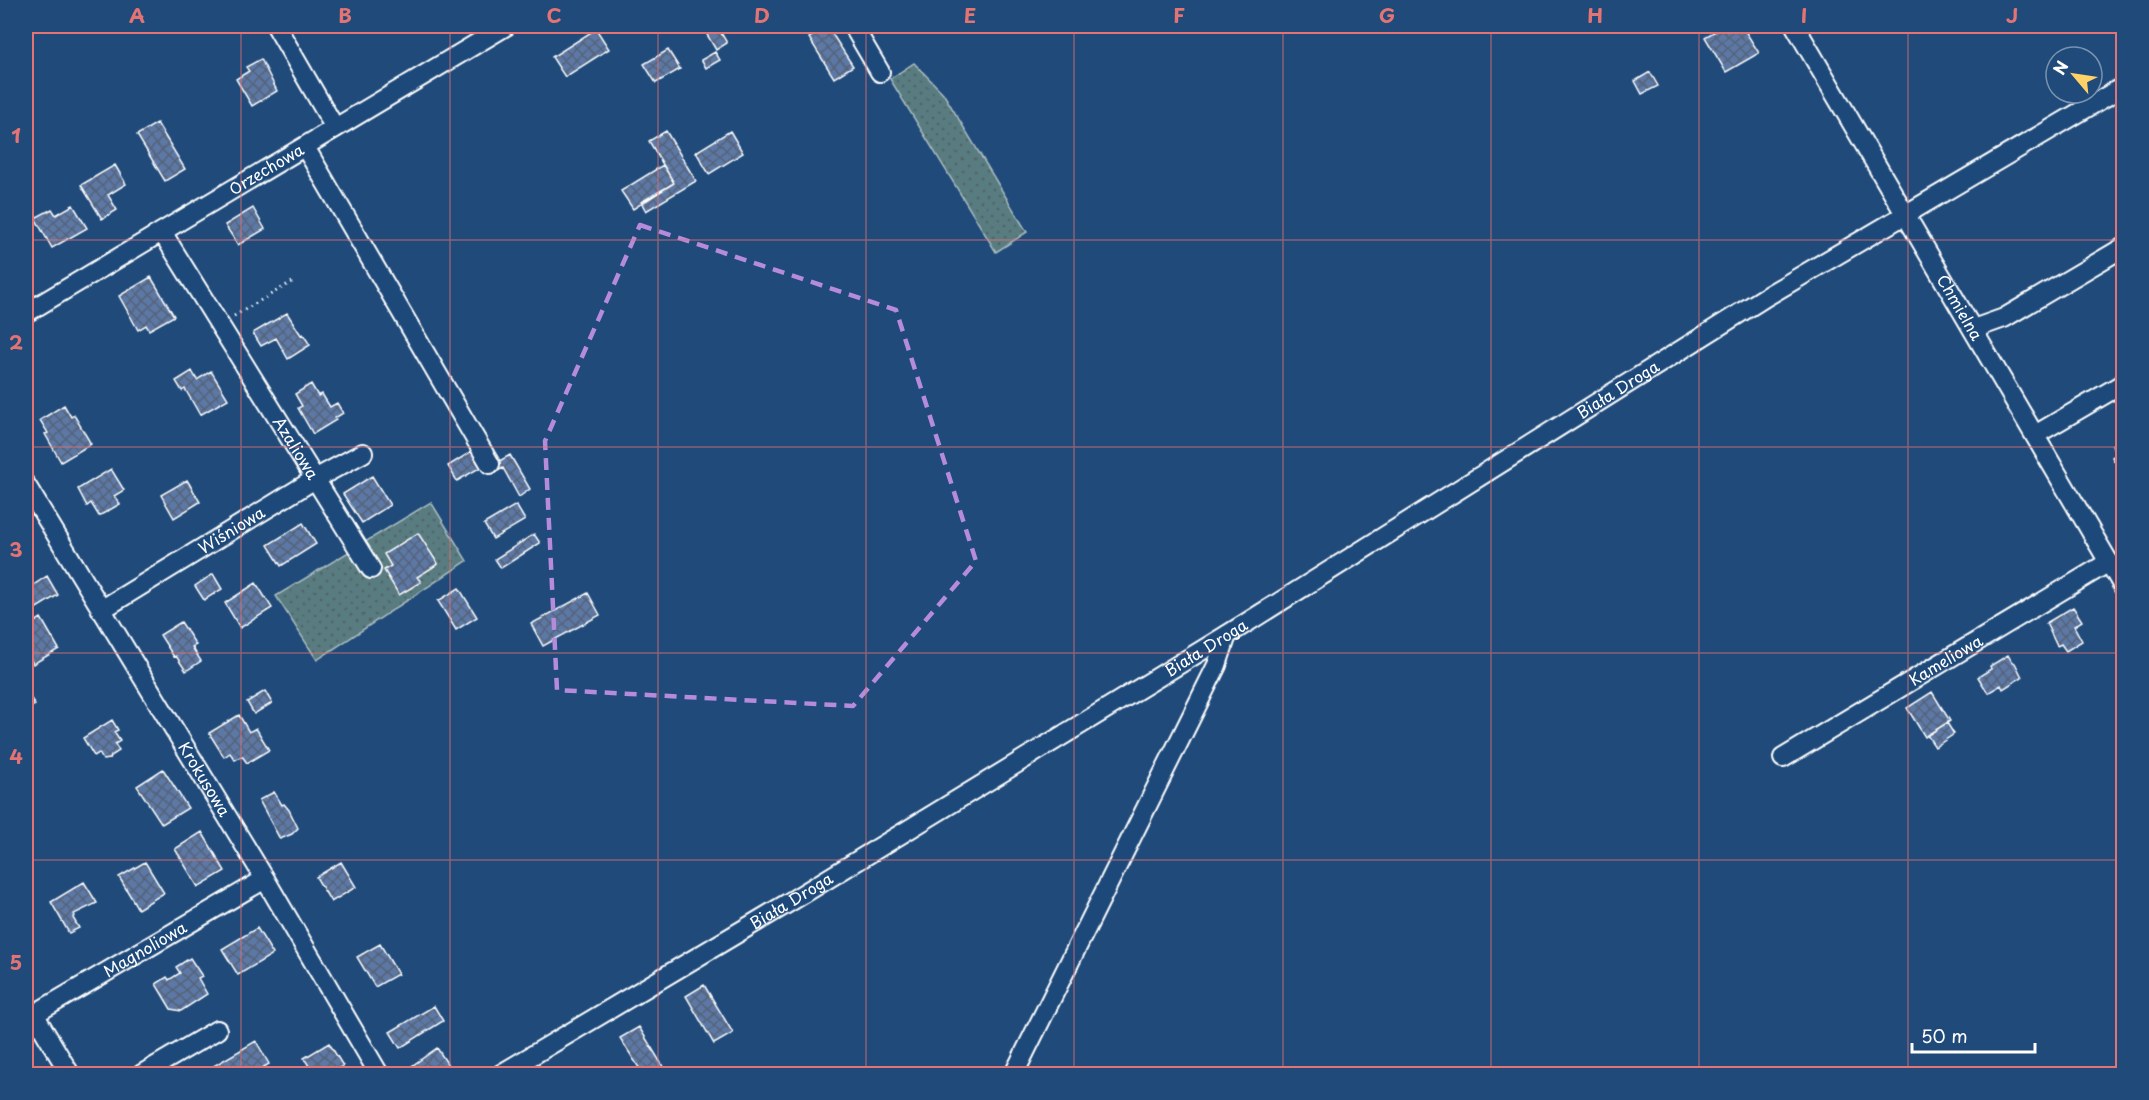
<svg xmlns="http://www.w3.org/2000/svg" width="2149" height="1100" viewBox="0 0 2149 1100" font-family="'Playpen Sans',sans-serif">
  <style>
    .green { fill: url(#green-dots); stroke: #acbdc0; stroke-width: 1.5 }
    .building { fill: url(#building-cross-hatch); stroke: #fff; stroke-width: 1.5 }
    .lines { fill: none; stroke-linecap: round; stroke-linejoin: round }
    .minor-casing { stroke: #fff; stroke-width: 22 }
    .path { stroke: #fff; stroke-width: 3; stroke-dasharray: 1.5 4.5; stroke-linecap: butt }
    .minor { stroke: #1f4a7a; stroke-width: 18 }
    .marked { fill: none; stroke: #b68bdc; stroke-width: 4.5; stroke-dasharray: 12 8; stroke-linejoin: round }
    .grid { fill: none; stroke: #e47373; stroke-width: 1.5; stroke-opacity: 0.55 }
    .labels { text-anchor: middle; stroke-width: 6; stroke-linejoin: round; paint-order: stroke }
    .street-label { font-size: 16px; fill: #fff; stroke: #1f4a7a }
    .neatline { fill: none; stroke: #e47373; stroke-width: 2 }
    .grid-label { font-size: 20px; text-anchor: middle; font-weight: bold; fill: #e47373 }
  </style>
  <defs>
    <pattern id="green-dots" width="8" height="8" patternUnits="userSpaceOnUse" patternTransform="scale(1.5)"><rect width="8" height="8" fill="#587b80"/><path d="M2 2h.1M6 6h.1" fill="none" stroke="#526466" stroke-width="1.8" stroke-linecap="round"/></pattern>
    <pattern id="building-cross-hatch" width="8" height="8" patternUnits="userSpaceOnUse" patternTransform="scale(1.5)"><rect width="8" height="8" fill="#5c78a5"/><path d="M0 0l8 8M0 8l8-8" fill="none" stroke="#546278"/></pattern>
  </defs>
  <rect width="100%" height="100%" fill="#1f4a7a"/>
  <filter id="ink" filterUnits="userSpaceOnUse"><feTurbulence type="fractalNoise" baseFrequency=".0167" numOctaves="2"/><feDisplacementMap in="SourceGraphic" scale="12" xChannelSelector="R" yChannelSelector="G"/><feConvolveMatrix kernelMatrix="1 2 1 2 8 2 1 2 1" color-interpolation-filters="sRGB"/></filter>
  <g filter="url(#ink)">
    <path class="green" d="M914,63L943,93L1027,232L996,252L890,79Z
      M431,502L467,561L317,660L276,596Z"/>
    <path class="building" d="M702,26H717L727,43L716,50Z
      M827,26L853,66L834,78L809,38Z
      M1724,26H1742L1759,53L1726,72L1705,37Z
      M596,29L609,49L565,77L552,57Z
      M668,50L680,69L656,83L644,64Z
      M715,52L720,60L706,68L701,60Z
      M261,59L277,91L252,106L236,79L249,71L246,67Z
      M1650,72L1658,86L1642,94L1635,81Z
      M157,123L185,169L165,181L137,135Z
      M666,131L696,181L646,211L641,202L674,183L649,141Z
      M730,131L743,153L709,174L696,152Z
      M115,165L126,184L108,195L117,210L102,219L81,185Z
      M663,165L674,183L633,209L621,191Z
      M73,205L87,228L52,248L35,218L52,209L56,215Z
      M253,208L265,229L238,245L225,225Z
      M151,277L174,316L149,330L146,325L138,330L119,296Z
      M287,313L301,335L303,334L310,345L288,359L276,338L261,346L253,333Z
      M192,371L197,380L211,371L228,399L200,415L185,389L182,391L176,381Z
      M311,384L318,396L322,394L330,407L337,403L343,413L335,418L336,420L313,434L298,408L302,406L295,394Z
      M64,405L71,417L74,415L91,444L61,462L45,434L48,433L40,420Z
      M2124,435V469L2120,471L2112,457L2117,454L2112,445Z
      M472,451L481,467L457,481L448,466Z
      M510,455L530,489L519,497L503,468L498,471L494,464Z
      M111,469L124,490L114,496L120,504L99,516L91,503L87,506L78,489Z
      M372,476L390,505L362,523L343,494Z
      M187,480L200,502L174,518L161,495Z
      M516,505L525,520L493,539L484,524Z
      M303,523L316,544L281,566L268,545Z
      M418,533L438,564L417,577L421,582L399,595L384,570L391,566L384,554Z
      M534,534L540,543L501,568L495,559Z
      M213,574L222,589L204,600L195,586Z
      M47,576L58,595L27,614L26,590Z
      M256,583L272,608L240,628L225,603Z
      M459,588L477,617L456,630L438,601Z
      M588,593L600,615L543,646L531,624Z
      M2073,607L2082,621L2074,626L2082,641L2066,651L2061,644L2057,646L2046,623Z
      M41,618L59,649L33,664L26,651V628Z
      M181,622L196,645L192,647L201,661L186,671L176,656L174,657L160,635Z
      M2008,655L2012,662L2015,663L2022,677L2003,689L2001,685L1988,693L1978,677L1991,669L1990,666Z
      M265,691L272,703L254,714L247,702Z
      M1932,692L1950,721L1925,737L1907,708Z
      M28,694L35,705L26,710V695Z
      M239,715L249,732L256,728L269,750L247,763L242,756L235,760L230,753L224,757L209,733Z
      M112,720L118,730L114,732L120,741L115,744L119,751L111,756L110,759L103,760L99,753L94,756L83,738Z
      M1947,723L1954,734L1935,747L1927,735Z
      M163,769L188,808L162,824L137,786Z
      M274,792L282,805L284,804L289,810L298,828L292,834L280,839L259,800Z
      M202,832L225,871L198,887L175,849Z
      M145,862L164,893L138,909L119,877Z
      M341,862L356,887L331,902L316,877Z
      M84,882L97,903L74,914L75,916L73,918L79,928L69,933L51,902Z
      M257,928L273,954L238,975L222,949Z
      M380,944L398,974L375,987L357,957Z
      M190,958L202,976L198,978L207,994L181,1011L171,1009L156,984L167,977L169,980L180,973L176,967Z
      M704,985L733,1033L714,1044L686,996Z
      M434,1006L443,1021L400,1048L390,1032Z
      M639,1027L667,1073L664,1074H643L620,1038Z
      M256,1041L269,1064L252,1074H200Z
      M329,1043L343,1066L330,1074H314L304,1058Z
      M437,1048L452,1071L447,1074H413L409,1068Z"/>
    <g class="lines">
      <g class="minor-casing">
        <g id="minor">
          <path d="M276,26L335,128"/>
          <path d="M853,26L880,72"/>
          <path id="s1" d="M1795,26L2124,588"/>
          <path d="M305,147L490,464"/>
          <path id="s2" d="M162,232L371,569"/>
          <path id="s3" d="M26,313L506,26"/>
          <path d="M1973,329L2004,318L2124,247"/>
          <path d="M2035,435L2124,383"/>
          <path id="s4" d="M26,485L265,879L379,1074"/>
          <path id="s5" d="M101,610L315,479L363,453"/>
          <path id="s6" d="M1783,758L2109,562"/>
          <path d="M34,1014L70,1074"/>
          <path id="s7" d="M26,1019L265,879"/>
          <path d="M142,1074L217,1030"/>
          <path id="s8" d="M501,1074L793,900L1227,635L1767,296L2124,86"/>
          <path d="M1014,1074L1217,665L1227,635"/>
        </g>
      </g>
      <path class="path" d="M234,316L292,282"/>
      <use href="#minor" class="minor"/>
    </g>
  </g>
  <path class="marked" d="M640,225L896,310L976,561L853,706L557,690L545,441Z"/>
  <path class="grid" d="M241,26V1074M450,26V1074M658,26V1074M866,26V1074M1074,26V1074M1283,26V1074M1491,26V1074M1699,26V1074M1908,26V1074M26,240H2124M26,447H2124M26,653H2124M26,860H2124"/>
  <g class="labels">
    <g class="street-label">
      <text dy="6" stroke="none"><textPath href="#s3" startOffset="280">Orzechowa</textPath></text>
      <text dy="6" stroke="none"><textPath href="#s1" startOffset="326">Chmielna</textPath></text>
      <text dy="6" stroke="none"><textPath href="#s8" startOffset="1310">Biała Droga</textPath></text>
      <text dy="6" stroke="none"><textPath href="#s2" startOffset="254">Azaliowa</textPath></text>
      <text dy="6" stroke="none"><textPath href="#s5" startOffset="153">Wiśniowa</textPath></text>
      <text dy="6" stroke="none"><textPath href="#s8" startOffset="824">Biała Droga</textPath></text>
      <text dy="6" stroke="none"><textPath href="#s6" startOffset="190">Kameliowa</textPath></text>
      <text dy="6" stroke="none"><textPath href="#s4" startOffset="344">Krokusowa</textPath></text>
      <text dy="6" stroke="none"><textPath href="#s8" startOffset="338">Biała Droga</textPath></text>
      <text dy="6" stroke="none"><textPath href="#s7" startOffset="138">Magnoliowa</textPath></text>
    </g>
  </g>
  <rect width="2149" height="1100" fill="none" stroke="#1f4a7a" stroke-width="66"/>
  <g transform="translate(2074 75) rotate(299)"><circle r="28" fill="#1f4a7a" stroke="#7992af" stroke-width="1.5"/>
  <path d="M0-4.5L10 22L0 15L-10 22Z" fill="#ffd166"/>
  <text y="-9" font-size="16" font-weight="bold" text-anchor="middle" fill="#ffffff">N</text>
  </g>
  <path d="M1912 1043v9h123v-9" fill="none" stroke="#ffffff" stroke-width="3"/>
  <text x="1921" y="1043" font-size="18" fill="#ffffff" stroke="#1f4a7a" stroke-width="4.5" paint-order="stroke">50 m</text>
  <rect x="33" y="33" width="2083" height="1034" class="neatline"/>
  <g class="grid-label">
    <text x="137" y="23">A</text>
    <text x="345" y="23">B</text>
    <text x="554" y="23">C</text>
    <text x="762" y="23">D</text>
    <text x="970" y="23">E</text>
    <text x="1179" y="23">F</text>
    <text x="1387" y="23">G</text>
    <text x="1595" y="23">H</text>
    <text x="1804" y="23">I</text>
    <text x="2012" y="23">J</text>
    <text x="16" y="143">1</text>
    <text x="16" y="350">2</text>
    <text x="16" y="557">3</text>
    <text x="16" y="764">4</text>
    <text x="16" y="970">5</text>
  </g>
</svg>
